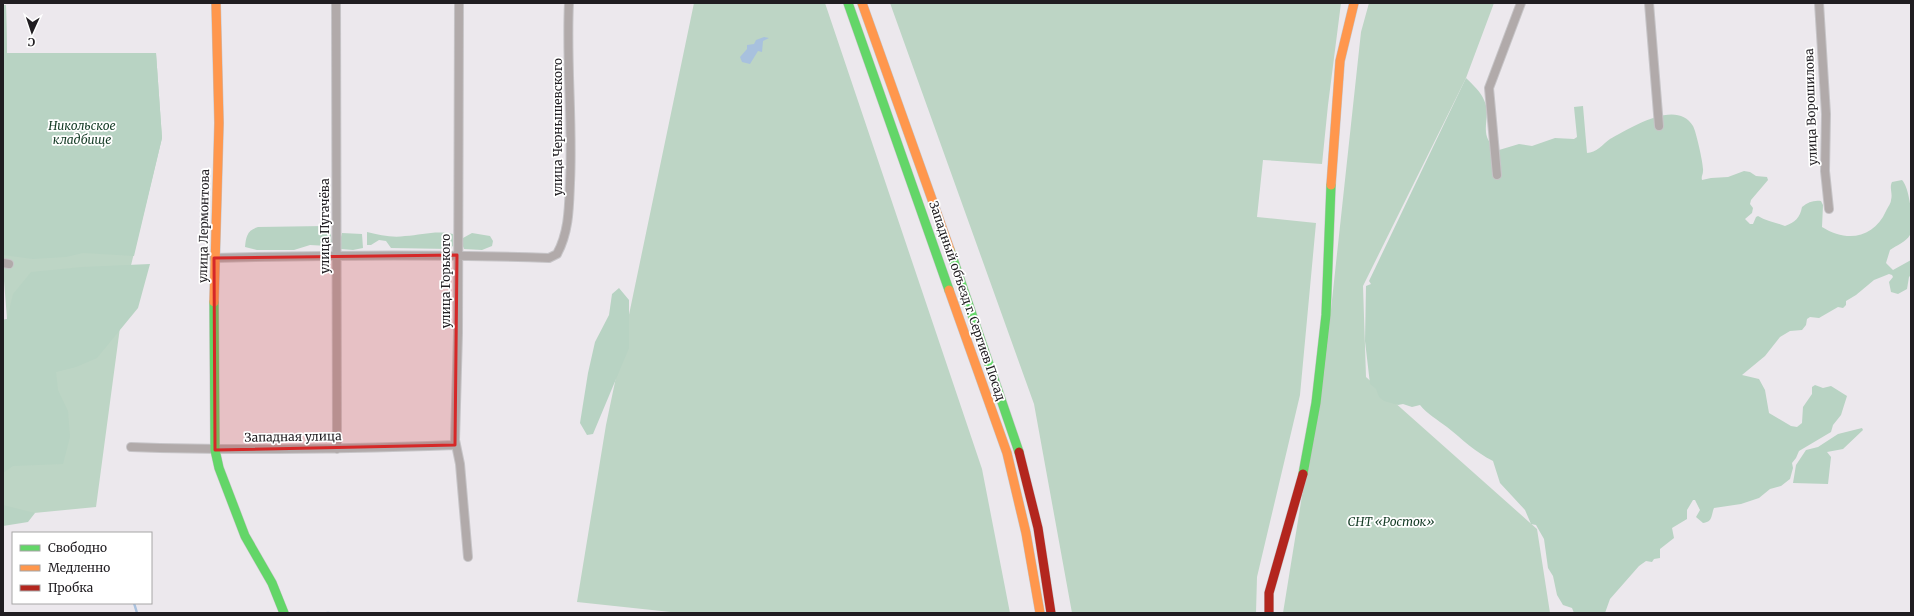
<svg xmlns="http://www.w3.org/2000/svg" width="1914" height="616" viewBox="0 0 1914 616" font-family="Merriweather,serif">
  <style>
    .green { fill: #bdd5c5 }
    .forest { fill: #b8d3c3 }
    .water { fill: #a8c1de }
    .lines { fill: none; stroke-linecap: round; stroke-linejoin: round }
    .stream { stroke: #a8c1de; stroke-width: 2.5 }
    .street-casing { stroke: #c6c4c7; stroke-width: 10 }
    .fast-casing { stroke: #c6c4c7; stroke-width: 10 }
    .slow-casing { stroke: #c6c4c7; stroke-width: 10 }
    .jam-casing { stroke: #c6c4c7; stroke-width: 10 }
    .street { stroke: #b1aaaa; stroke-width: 8 }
    .fast { stroke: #63d668; stroke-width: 9 }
    .slow { stroke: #ff974d; stroke-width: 9 }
    .jam { stroke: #b3261e; stroke-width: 9 }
    .marked { fill: #d62828; fill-opacity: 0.2; stroke: #d62828; stroke-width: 3; stroke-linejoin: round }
    .labels { text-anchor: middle; stroke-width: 3.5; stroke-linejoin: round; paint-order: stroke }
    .street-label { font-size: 12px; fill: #201d21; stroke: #fff }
    .park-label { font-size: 12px; font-style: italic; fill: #133a24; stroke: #fff }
  </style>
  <rect width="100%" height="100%" fill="#ece8ed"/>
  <path class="green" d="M694,3H825L982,469L1010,613H680L577,602L606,425Z
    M890,3H1341L1328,105L1322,164L1263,160L1257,217L1316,223L1300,395L1257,577L1256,613H1072L1034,404Z
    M1369,3H1494L1466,78L1363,286L1366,377L1537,529L1550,613H1283L1306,471L1324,374L1361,32Z
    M3,5H6L7,53H156L162,138L125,290L96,507L3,516V320L7,319L3,268Z"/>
  <path class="forest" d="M3,5H6L7,53H156L162,138L134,256L83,253L66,257L33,259L3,255Z
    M1466,78C1472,84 1481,92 1484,100C1493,118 1475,136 1499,150L1519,144L1532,146L1555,138L1574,139L1577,137L1574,107L1583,106L1587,153C1596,153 1603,144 1610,139C1630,128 1677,98 1693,126C1696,131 1704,166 1703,171C1703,175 1701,176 1702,180L1711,178L1728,177L1744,171L1750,172L1756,176L1767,177L1768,180L1751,200L1750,204L1753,208L1752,213L1745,219L1750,224H1753L1756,217L1758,216C1766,221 1775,222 1785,226C1795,222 1800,218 1802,207C1808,202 1814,200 1821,201L1823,205L1822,227C1847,243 1874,238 1886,211C1888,207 1891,203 1891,200C1893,193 1889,188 1892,182L1902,180C1910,188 1914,225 1910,235C1906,242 1897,245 1890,250L1886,263L1893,270L1911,260V275L1909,277L1907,289L1898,294L1891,292L1889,282L1893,277L1892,275L1889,274L1874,280L1856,295L1846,301V305L1843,308L1838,307L1819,318L1810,317L1807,319L1806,325L1802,330L1790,331L1780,337L1765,356L1742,375L1759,379L1765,390L1769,413L1791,426L1797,427L1802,423L1803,407L1812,394V387L1815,385L1823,388L1831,386L1847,396L1841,415L1833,425L1831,432L1799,451L1796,458L1792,463L1793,468L1790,479L1781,486L1770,489L1759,498L1741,504L1714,508C1711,515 1713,522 1703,523L1696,517L1700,510L1695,500H1693L1687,510V519L1672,528L1674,538L1660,549V558L1654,559L1652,562L1646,561L1639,566L1610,599L1605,613H1574L1572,608L1563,605L1557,595L1553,576L1548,568L1544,539L1536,525L1531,524L1525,510L1500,483L1493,461C1475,452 1462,439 1447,427C1438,420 1427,414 1420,405L1412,407L1403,404L1398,405L1384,401L1379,397L1376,389L1370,384L1365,341L1366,286L1371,284L1369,281Z
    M324,226L330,227L332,242L328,246L310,245L294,250H257L245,247C246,237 247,230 258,227Z
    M367,232C380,235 392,238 405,236C422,235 436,230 453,234V246L449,249L391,248L386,241L379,240L371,245H367Z
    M342,233L362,234L363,248L353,250L341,249L340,241Z
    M472,233L490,236L493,241L492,246L482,250L464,249L462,244L463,238Z
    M150,264L138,308L97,358L76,367L56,372L58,390L68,411L70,437L63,464L13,466L3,473V320L7,319L13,294L31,272L82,267Z
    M619,288L629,300V348L593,434L587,435L580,423L588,373L595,342L609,315L612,294Z
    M1862,428L1863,430L1843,449L1827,452L1831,457L1828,484L1793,483L1796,465L1806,450L1818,447L1838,434Z
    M3,505L35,513L28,522L3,526Z"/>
  <path class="water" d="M764,37L769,38L763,41L762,52L758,51L750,64L742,62L740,57L747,49V45L754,44L756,40Z"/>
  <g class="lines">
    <path class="stream" d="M134,603L137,613
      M327,613H329"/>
    <g class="street-casing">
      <path id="street" d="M336,3L337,449
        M459,3L458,333L455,440L460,464L468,557
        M1649,3L1659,126
        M1819,3L1826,114L1825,171L1829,209
        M1497,175L1489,88L1521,3
        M214,258C326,255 437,254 549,258L557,254C569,232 569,208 570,183C573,123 566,62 569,3
        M3,263L9,264
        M131,447C239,451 347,449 455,445"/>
    </g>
    <g class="fast-casing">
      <path id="fast" d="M848,3L949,290
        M950,250L1019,452
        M214,302L215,450L219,468L245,536L272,583L284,613
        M1303,474L1316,403L1326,315L1331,185"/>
    </g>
    <g class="slow-casing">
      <path id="slow" d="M862,3L950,250
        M1331,185L1340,61L1354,3
        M949,290L1007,453L1026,533L1040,613
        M214,302L219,123L216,3"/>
    </g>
    <g class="jam-casing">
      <path id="jam" d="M1019,452L1038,528L1051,613
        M1269,613V593L1303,474"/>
    </g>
    <use href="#street" class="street"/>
    <use href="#fast" class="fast"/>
    <use href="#slow" class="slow"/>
    <use href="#jam" class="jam"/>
  </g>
  <path class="marked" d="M457,255L455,445L215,450L214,258Z"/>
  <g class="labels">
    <g class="street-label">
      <text transform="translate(1811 107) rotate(-92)" y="4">улица Ворошилова</text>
      <text transform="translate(558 127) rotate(-90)" y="4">улица Чернышевского</text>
      <text transform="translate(204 226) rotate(-89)" y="4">улица Лермонтова</text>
      <text transform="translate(325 226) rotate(-90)" y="4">улица Пугачёва</text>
      <text transform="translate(446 281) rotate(-90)" y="4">улица Горького</text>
      <text transform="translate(967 301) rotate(71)" y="4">Западный объезд г. Сергиев Посад</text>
      <text transform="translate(293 437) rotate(-1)" y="4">Западная улица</text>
    </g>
    <g class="park-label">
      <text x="82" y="130">Никольское<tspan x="82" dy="14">кладбище</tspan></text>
      <text x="1391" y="526">СНТ «Росток»</text>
    </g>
  </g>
  <rect width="1914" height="616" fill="none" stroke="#201d21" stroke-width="8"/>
  <rect x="12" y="532" width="140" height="72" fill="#ffffff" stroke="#a6a5a6"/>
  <rect x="20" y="545" width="20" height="6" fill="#63d668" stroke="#a6a5a6"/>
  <text x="48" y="552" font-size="12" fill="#201d21">Свободно</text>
  <rect x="20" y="565" width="20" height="6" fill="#ff974d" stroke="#a6a5a6"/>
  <text x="48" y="572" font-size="12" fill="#201d21">Медленно</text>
  <rect x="20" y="585" width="20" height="6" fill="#b3261e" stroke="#a6a5a6"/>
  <text x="48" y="592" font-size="12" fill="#201d21">Пробка</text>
  <g transform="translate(32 32) rotate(183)" stroke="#ffffff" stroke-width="3" paint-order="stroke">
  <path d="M0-3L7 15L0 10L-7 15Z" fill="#201d21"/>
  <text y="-6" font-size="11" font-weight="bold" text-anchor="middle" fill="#201d21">С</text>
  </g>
</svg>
